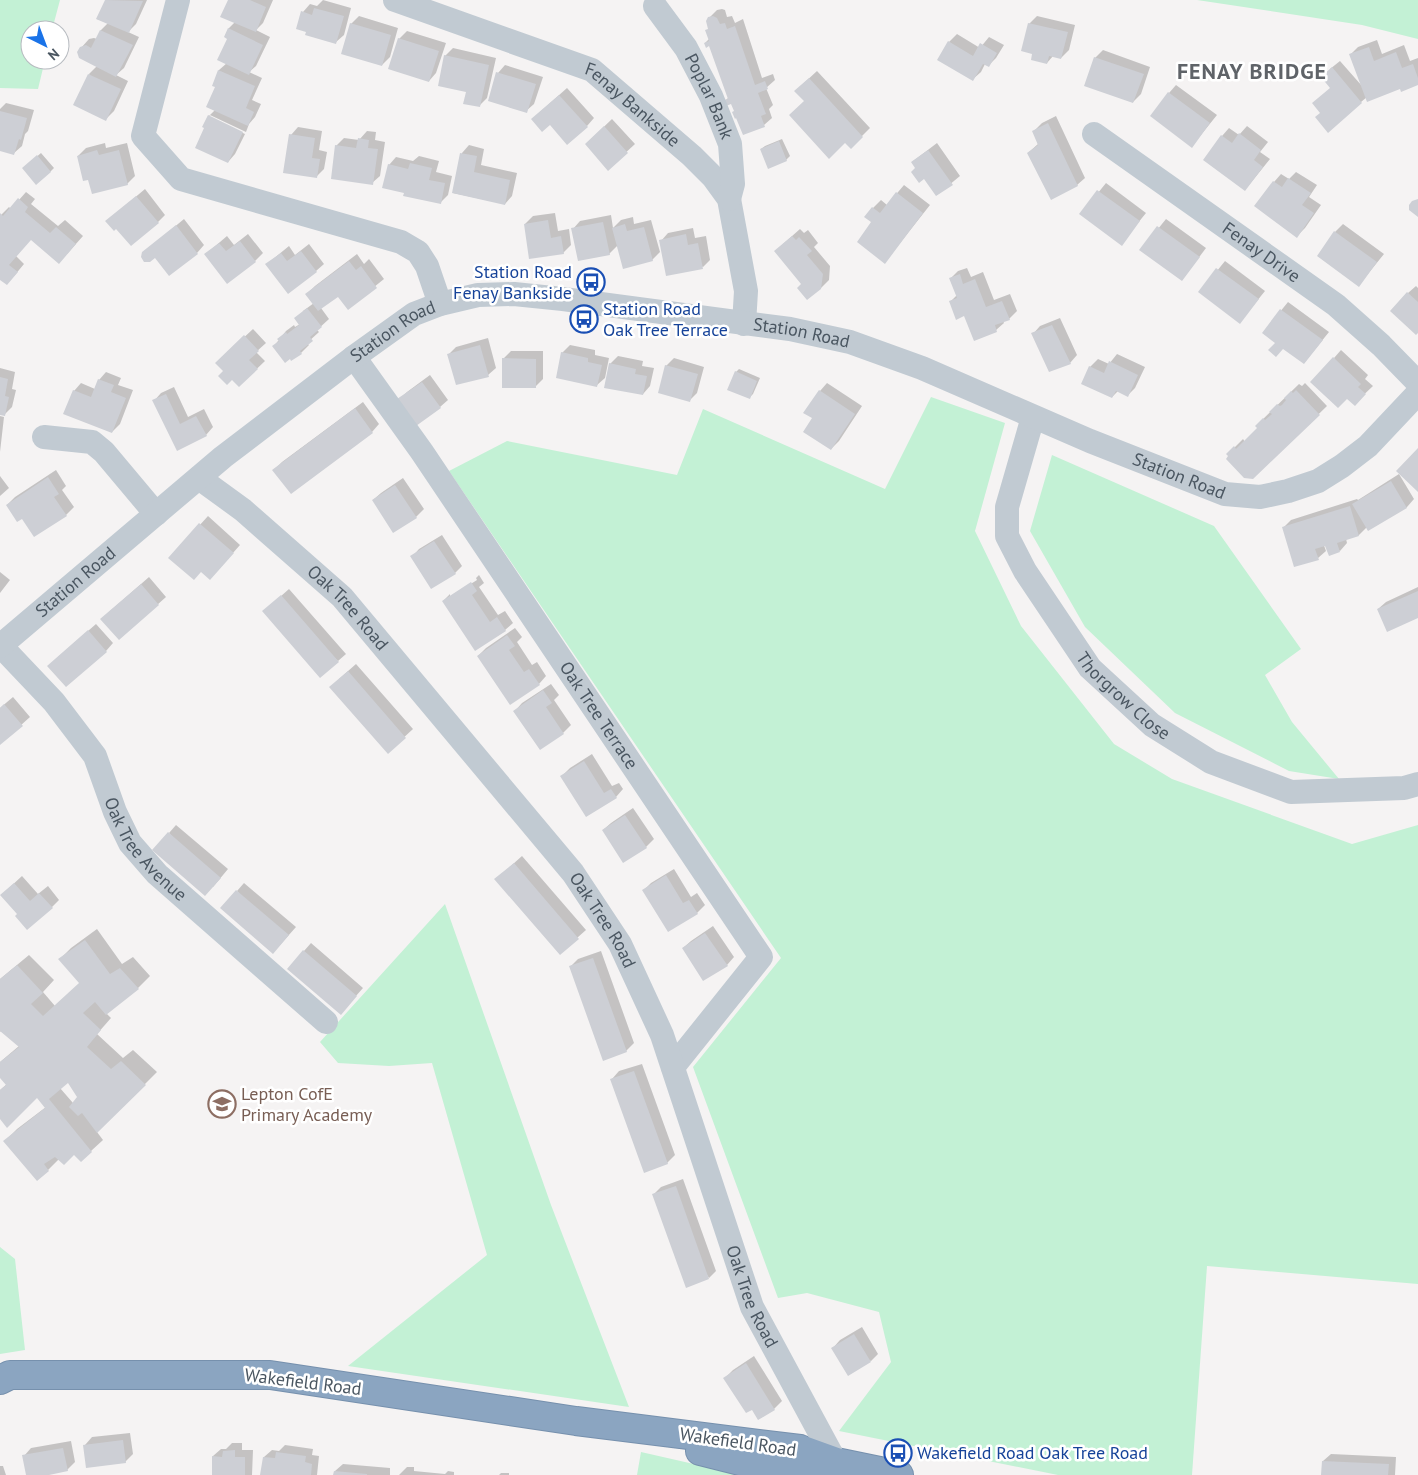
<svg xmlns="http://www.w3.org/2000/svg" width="1418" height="1475" viewBox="0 0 1418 1475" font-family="'PT Sans',sans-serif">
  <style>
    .green { fill: #c3f1d5 }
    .shadow { fill: #0003; fill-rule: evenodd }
    .building { fill: #cdcfd5 }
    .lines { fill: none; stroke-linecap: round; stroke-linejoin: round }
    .highway-casing { stroke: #7690ad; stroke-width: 30 }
    .minor { stroke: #c1cad2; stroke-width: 24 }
    .highway { stroke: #8ba5c1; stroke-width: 28 }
    .labels { text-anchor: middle; stroke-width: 5; stroke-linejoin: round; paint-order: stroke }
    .street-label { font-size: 18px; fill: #4a5661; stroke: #fff }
    .transit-label { font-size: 18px; fill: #164399; stroke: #fff; text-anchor: start }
    .education-label { font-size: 18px; fill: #785e54; stroke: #fff; text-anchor: start }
    .district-label { font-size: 22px; font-weight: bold; letter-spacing: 1px; fill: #5f6368; stroke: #fff }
  </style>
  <rect width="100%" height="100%" fill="#f5f3f3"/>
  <path class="green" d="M0,0H60L52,30H30V60H45L38,89L0,88Z
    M1197,0H1418V39L1362,25Z
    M931,397L1005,423L975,531L1021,626L1114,744L1172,779L1352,844L1418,825V1284L1207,1266L1192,1475H1058L839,1431L891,1362L879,1312L807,1293L778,1298L693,1067L781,958L449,471L507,441L677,475L703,409L885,489Z
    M1052,455L1214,526L1301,649L1265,675L1292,722L1339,779L1289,771L1175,713L1085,627L1030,531Z
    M445,904L551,1205L629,1407L348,1366L487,1255L432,1063L389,1066L338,1063L320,1042Z
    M0,1247L15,1259L25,1350L0,1354Z
    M641,1452L742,1475H637Z"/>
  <path class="shadow" d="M106,0H147L136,24L128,32L139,37L124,68L116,75L128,81L114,111L106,119L89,74L97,66L81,48L89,39L94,38L97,39L101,30L108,23L97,19Z
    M229,0H273L263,23L256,30L270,37L256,66L249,72L262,78L252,100L261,104L255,117L249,124L246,132L210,115V118L245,134L235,154L228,162L209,116L215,110L217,87L213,85L219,70L227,63L229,38L225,36L229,28L235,22Z
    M323,0L351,8L344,35L336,42L303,12L310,4L317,6Z
    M722,9L725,10L727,17L732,16L735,23L743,19L762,78L773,74L775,80L766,88L773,105L769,109L772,118L764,125L737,116L732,102L725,101L729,97L710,45L705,43L709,39V18L717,10Z
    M359,16L398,28L390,57L382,65L351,24Z
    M1037,16L1075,25L1069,50L1061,58L1053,56L1047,63L1034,53L1029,24Z
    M407,31L446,43L436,73L429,81L399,39Z
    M957,34L980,48L989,37L1004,45L996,58L988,66L985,64L981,72L973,79L949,42Z
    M1377,40L1382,54L1404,45L1410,61L1418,58V84L1367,97L1361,102L1321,112L1331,87L1330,69L1340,61L1362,86L1350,55L1358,47Z
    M453,48L496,58L487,98L479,106L467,91L445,56Z
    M1103,50L1150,67L1141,94L1133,102L1095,58Z
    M505,65L543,77L534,104L526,111L498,73Z
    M817,71L870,128L851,147L805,101L804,83Z
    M1176,85L1217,115L1192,146L1169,93Z
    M567,88L594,118L587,126L540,112Z
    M6,103L34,110L28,131L25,134L22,146L14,153L0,149V109Z
    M1056,116L1085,178L1077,185L1028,153L1038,144L1034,131L1042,123Z
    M612,119L635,144L608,169L586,144Z
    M1247,126L1268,142L1260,152L1270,159L1245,190L1222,136L1229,128L1239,135Z
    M298,127L322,131L319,150L327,152L324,169L316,177L291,135Z
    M367,131L376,132L375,140L385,142L380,176L372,183L336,146L344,138L359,140Z
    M782,139L790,156L786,160L761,149L765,146Z
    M105,143L106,148L127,143L135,176L127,184L89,179L78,156L86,148Z
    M937,143L960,176L937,195L912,162Z
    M469,145L484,149L481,165L517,173L512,196L505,204L453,193L462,153Z
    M41,153L54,168L50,172L27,165Z
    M419,156L439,161L436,172L452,176L448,195L440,203L405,192L389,165L396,157L413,161Z
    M1296,172L1317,185L1309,197L1321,205L1305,228L1297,236L1274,182L1281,174L1289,179Z
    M1106,183L1146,213L1121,244L1081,214Z
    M904,185L930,205L885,262L873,222V208L881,200L887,205Z
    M145,189L165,215L158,222L116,227L107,221Z
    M26,192L35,199L31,204L58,226L65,220L83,236L67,254L31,238L16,256L24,264L14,276L0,278V216L9,207L11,209Z
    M555,213L558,231L569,229L571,245L563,253L525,224L533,216Z
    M611,215L613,228L621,220L633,217L634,224L651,220L660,252L652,260L618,245L609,254L573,229L580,221Z
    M184,219L204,245L197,253L155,256L143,253Z
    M1166,219L1206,248L1182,280L1141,250Z
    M1343,224L1384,254L1359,285L1318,256L1335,232Z
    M693,228L695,238L706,236L710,260L703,267L661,241L668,233Z
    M800,229L804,233L808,230L818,243L814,247L830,266L829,280L821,288L802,284L783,244Z
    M248,234L263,253L255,261L206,254L227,236L234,245Z
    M309,244L324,264L316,271L267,264L289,246L295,255Z
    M357,254L364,264L369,259L384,279L348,308L338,295L321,308L329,319L317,330L319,332L307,343L309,345L301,353L274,346L286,331L294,325L295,327L300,324L303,311L314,303L307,294L315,286Z
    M1225,261L1265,291L1240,322L1200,292Z
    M967,268L971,277L983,272L994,300L1010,294L1017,311L1009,319L1003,321L1004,323L996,330L965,315L950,302L957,295L950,279L958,271Z
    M1416,286L1418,288V331L1408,293Z
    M1288,302L1329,332L1304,363L1263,333Z
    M1060,318L1077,355L1070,363L1033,334L1040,326Z
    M253,329L266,343L256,352L265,361L239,386L224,371V356Z
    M488,338L496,368L488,375L449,354L456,347Z
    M570,345L595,350V355L609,358L605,378L597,385L562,353Z
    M1341,350L1368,375L1365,379L1373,386L1354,404L1334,358Z
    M511,351H543V379L535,387L503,359Z
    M1117,354L1145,367L1135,388L1128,395L1118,391L1112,397L1090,367L1098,359L1109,364Z
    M618,356L643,361L642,366L654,368L650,386L643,394L610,364Z
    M674,358L704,367L697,393L689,401L666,366Z
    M0,368L15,372L12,389L16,390L12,407L4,415L0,414Z
    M739,369L760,378L753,394L749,398L736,372Z
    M106,372L121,378L118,385L133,390L120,424L112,432L74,391L81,383L95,389L99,380Z
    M430,375L448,400L440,407L399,400L407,392Z
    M827,383L862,406L839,441L831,449L813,418L820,391Z
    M1305,383L1327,406L1253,478L1228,454L1243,439L1245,442L1259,428L1256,426L1299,384L1302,386Z
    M174,387L188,417L204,409L213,427L206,435L178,449L154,401L161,393Z
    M363,402L379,424L372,432L274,470L282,462Z
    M0,416L4,417L0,452Z
    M56,470L66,486L62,490L74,507L66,515L23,517L7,505L15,497Z
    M1399,474L1414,499L1407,507L1368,530L1367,527L1359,535L1346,539L1347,543L1340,551L1322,540L1326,551L1318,558L1283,528L1291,520L1357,499L1358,500Z
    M0,476L9,488L0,496Z
    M403,478L424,509L416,517L373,500L381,493Z
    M208,516L240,545L217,571H201L170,558Z
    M442,535L462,566L455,573L412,557L419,549Z
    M0,572L10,580L0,593Z
    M479,575L484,583L479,587L498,615L505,611L513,623L505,630L443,601L450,594V597L477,580L476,578Z
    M149,577L166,597L119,639L109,612Z
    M1418,587V617L1378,609L1386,602Z
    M289,589L346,654L338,661L272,604Z
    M96,624L113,643L106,651L57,658Z
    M515,628L522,637L517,642L532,665L537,662L546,676L539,684L478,656L486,648Z
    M356,664L413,729L388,752L339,679Z
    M551,684L559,695L554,700L571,725L563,733L515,711L522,703Z
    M13,697L30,717L0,744V708Z
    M592,754L612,786L619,783L623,789L616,797L587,815L562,776L570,768Z
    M633,808L654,839L646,847L623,861L603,830L611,823Z
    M176,825L228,869L213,887L169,833Z
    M522,856L586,930L560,953L504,872Z
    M674,869L691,897L697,893L705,905L697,913L643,891L651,883Z
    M22,876L38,894L48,886L59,900L52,907L18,914L9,888Z
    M244,883L296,927L280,945L237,891Z
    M713,926L734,957L727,965L683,948L691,941Z
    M97,929L122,964L133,957L150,976L138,988L106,1013L111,1018L97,1034L123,1058L133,1050L157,1072L97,1132L103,1140L91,1151L81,1160L74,1153L59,1159L48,1170L5,1141L17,1129L46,1107L37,1097L0,1117V1090L7,1084L0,1076V1062L19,1046L1,1031L0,1032V979L29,955L54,980L43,992L55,1006L80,983L60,959L71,948ZM68,1081L79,1097L73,1103L60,1088Z
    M311,943L363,988L348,1005L289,968Z
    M601,951L634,1043L626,1051L570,967L578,959Z
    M642,1064L675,1155L667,1163L612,1079L619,1071Z
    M683,1179L716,1271L709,1278L653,1195L661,1187Z
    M862,1327L878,1354L871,1361L833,1348L840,1340Z
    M754,1356L782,1401L774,1409L759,1419L752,1408L725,1378L733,1370Z
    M130,1433L133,1454L125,1462L85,1445L92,1437Z
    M71,1441L75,1462L67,1470L42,1475H28L24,1456L31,1448Z
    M232,1443H242V1450H253L252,1475H213V1456L221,1449H226Z
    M285,1445L313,1449L312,1455L319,1456L317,1475H261L264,1457L272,1450L279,1451Z
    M1331,1454L1396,1457L1395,1475H1323V1461Z
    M343,1464L390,1468V1475H335V1471Z
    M0,1466H3L6,1475H0Z
    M407,1467H414V1471L445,1474L448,1471L454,1472V1475H399Z
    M501,1473H509V1475H499Z"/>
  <path class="building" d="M105,0L143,1L129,33L96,19Z
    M228,0H250L266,7L256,32L220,17Z
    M314,8L344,16L336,44L305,35L306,32L296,29L301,11L312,15Z
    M713,16L717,18L720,24L725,23L727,29L735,26L755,85L765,81L768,89L758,93L766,114L761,116L765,127L743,135L736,118L735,119L732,112L734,111L731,104L726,106L724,100L728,99L709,46L706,48L704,43L709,41L705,30L708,29L706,21L708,17Z
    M350,23L391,35L382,66L341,54Z
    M1028,23L1068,32L1061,59L1049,56L1047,64L1031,60L1032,54L1021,51Z
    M228,28L263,45L249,75L217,60L227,39L224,37Z
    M100,30L133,45L116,77L79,58L77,52L80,47L86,45L91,48Z
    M398,38L439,51L429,82L388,69Z
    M948,41L973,56L980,43L997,53L989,67L983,64L973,81L937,60Z
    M1369,47L1374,61L1396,52L1402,68L1413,64L1418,78V85L1401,92L1400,89L1367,102L1349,54Z
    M444,55L489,65L480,107L463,104L466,92L438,86Z
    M1094,57L1144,74L1133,103L1084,86Z
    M1332,67L1362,103L1328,133L1315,117L1320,113L1312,103L1330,88L1321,77Z
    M218,70L255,86L246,108L254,112L248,126L206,107L215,87L212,86Z
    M496,72L536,84L527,113L488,101Z
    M88,74L121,89L106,121L73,105Z
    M809,78L863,137L851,149L845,143L829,159L789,115L804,101L794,91Z
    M1168,92L1210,123L1192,148L1150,116Z
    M559,95L588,127L567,145L550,125L542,132L531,119Z
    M0,111L27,118L21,140L19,139L14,155L0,151Z
    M208,115L243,132L228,163L195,148L204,128L202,127Z
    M1048,123L1078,186L1051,200L1027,153L1038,145L1032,131Z
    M604,126L628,153L608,171L585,144Z
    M1239,133L1261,150L1254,160L1263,167L1245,191L1203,160L1221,135L1232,143Z
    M289,134L315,138L312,158L320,159L317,178L283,173Z
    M358,138L369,140L368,148L378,149L373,185L331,179L335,145L356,148Z
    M779,141L787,161L768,169L760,149Z
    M97,150L99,155L119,150L128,185L92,194L88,180L83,181L77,156Z
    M928,150L953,185L936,196L924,179L919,183L911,172L915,168L911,162Z
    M460,153L477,156L474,172L510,180L505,205L452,193Z
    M37,155L51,172L36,185L22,168Z
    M410,163L432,168L429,180L445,183L441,204L403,196L404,193L382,188L388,164L408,169Z
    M1288,178L1311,193L1302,205L1314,213L1297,238L1254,206L1273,181L1282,187Z
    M1097,190L1140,221L1122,246L1079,214Z
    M896,192L923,213L885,264L857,242L871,222L864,217L872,207L880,213Z
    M136,196L159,223L131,246L116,229L114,231L105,221Z
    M18,198L28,207L25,212L50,233L56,227L76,244L59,264L31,240L9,265L18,272L7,285L0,280V213L3,216Z
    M1418,199V217L1409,210V205L1412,201Z
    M548,220L551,238L561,236L564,254L529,259L524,224Z
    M603,222L610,255L578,261L571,228Z
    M625,224L627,231L644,227L653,261L623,269L612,228Z
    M176,225L198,254L169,276L155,258L150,262H144L141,257L142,252Z
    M1157,226L1200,257L1182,281L1139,250Z
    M1334,231L1377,262L1359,287L1317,256Z
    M686,234L688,245L698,243L703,269L666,276L659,240Z
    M792,236L796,240L799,237L812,251L807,255L823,274L821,289L807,300L797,288L801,284L774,251Z
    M240,241L256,262L227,284L204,254L219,243L226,251Z
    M301,251L317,272L288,294L265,264L281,253L287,261Z
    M349,261L356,270L361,266L377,288L348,310L338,297L318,311L305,294Z
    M1216,268L1259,299L1240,324L1198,292Z
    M960,274L963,284L975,279L986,307L1002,301L1010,320L995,325L997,332L974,341L964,316L956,320L949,301L957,298L949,278Z
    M1407,292L1418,302V333L1416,335L1390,311Z
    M307,308L322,327L310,337L313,341L300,351L302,354L291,361L290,359L285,363L272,346L279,341L277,339L286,332L287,334L299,325L294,318Z
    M1280,309L1323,340L1304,364L1283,349L1276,357L1268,350L1275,343L1262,333Z
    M1052,325L1071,364L1049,372L1031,333Z
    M244,335L259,351L249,360L258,369L239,387L232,380L227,385L218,376L223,371L215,363Z
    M480,345L489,377L456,385L447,354Z
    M561,352L588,358V362L602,365L597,387L556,378Z
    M1333,357L1361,384L1358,387L1366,394L1355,406L1347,399L1338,408L1310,382Z
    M502,358L536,359V388H502Z
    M1109,361L1138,375L1128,397L1116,391L1112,398L1081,384L1089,366L1104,373Z
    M609,363L636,369L635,374L647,376L643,395L604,388Z
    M665,365L698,374L690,402L658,393Z
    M735,371L757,381L750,399L727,390Z
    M0,377L8,379L5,396L9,397L5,416L0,415Z
    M98,379L114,385L111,392L126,398L112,433L63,414L73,390L91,397Z
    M422,382L441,408L416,426L397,399Z
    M819,390L855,414L831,450L803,432L812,418L803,413Z
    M1296,390L1320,415L1253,479L1244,478L1226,459L1228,456L1226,454L1234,446L1236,449L1257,428L1255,426L1263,418L1265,420L1272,414L1269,412L1277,404L1280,406L1282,405L1286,400L1284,398L1291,391L1293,393Z
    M166,394L180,424L196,416L207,436L177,451L152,400Z
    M355,408L373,433L291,494L272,470Z
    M1418,448V492L1396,471Z
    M48,477L59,494L54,497L67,516L34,537L22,519L17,522L6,505Z
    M1391,481L1407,508L1368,531L1352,504Z
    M395,485L417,518L393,533L372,500Z
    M1350,506L1359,536L1337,543L1340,552L1329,556L1325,546L1315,549L1319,560L1294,567L1282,527Z
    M199,523L234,553L210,580L201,572L194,580L168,558Z
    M434,541L456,574L431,589L410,556Z
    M471,582L477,591L472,595L490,622L497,617L506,631L475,651L442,601Z
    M141,584L159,605L119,640L100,619Z
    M1418,591V618L1387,632L1377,609Z
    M281,595L339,662L320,678L262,611Z
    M88,630L107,652L66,687L47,666Z
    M507,635L515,646L509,650L524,672L529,669L540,685L510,705L477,656Z
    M348,671L406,738L388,754L329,687Z
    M543,690L552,703L546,707L564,734L540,750L513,711Z
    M4,704L23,726L0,745V708Z
    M584,761L604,793L611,789L617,798L586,817L560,776Z
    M625,815L647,848L623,863L602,830Z
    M168,832L221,878L205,896L152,850Z
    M514,863L579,939L560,955L494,879Z
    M666,875L683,903L689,900L698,914L668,932L642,890Z
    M14,883L30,901L39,893L53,908L27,930L15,916L17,914L0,895Z
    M236,890L289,935L273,954L220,908Z
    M705,933L728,966L703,981L682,948Z
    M85,940L110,974L120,968L139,989L106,1015L95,1002L83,1013L101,1030L87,1047L111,1069L121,1061L146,1085L97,1133L82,1113L78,1116L69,1107L77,1097L68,1083L49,1099L92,1152L81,1162L74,1155L64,1165L55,1157L44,1164L49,1171L37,1181L3,1141L45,1108L37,1098L7,1128L0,1119V1090L6,1085L0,1078V1062L19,1047L0,1031V979L17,965L43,993L31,1004L43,1016L79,983L58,959Z
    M303,950L357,996L341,1015L287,969Z
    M593,958L627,1052L603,1061L569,966Z
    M634,1071L668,1164L644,1173L610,1079Z
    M676,1186L709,1279L686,1288L652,1194Z
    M854,1334L871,1362L848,1376L831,1348Z
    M746,1363L775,1410L758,1420L752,1410L746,1413L723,1378Z
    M123,1440L126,1463L86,1468L83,1445Z
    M63,1448L68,1471L49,1475H26L22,1455Z
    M235,1450V1457H245V1475H212V1456L222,1457L223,1451Z
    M276,1452L306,1456L305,1462L312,1464L311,1475H260L263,1457L275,1458Z
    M1322,1461L1389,1464L1388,1475H1321Z
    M334,1471L367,1474V1475H333Z"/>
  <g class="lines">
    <g class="highway-casing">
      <path id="highway" d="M0,1380L10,1375H270L576,1421L800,1449L836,1462L899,1475
        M700,1451L748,1463L836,1472"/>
    </g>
    <g class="minor">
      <path d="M178,0L143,136L181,179L401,242L418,252L427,266L440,304"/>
      <path id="s1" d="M395,0L592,70L692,156L713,177L729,199L746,291L744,324"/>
      <path id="s2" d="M655,6L686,48L711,96L730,144L733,184L729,199"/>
      <path id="s3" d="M1094,134L1336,305L1381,345L1418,383"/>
      <path id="s4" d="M354,357L422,452L761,957L673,1067"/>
      <path id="s5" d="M1033,417L1007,507V536L1025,571L1090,668L1152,725L1211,762L1291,792L1404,788L1418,784"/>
      <path d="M44,437L92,442L104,452L156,514"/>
      <path id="s6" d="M199,478L243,510L342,597L573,873L620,944L662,1035L752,1307L841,1472"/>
      <path id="s7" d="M0,645L54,702L95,756L115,812L130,843L157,874L326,1022"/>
      <path id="s8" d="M0,646L223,457L354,357L414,314L440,304L478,295L514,294L563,299L790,329L850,342L922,368L1090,441L1225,494L1260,497L1288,491L1318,481L1342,466L1368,446L1418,393"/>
    </g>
    <use href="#highway" class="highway"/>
  </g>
  <defs>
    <g id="bus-ring" transform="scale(1.4375)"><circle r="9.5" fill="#fff" stroke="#1a4fb4" stroke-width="1.5"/><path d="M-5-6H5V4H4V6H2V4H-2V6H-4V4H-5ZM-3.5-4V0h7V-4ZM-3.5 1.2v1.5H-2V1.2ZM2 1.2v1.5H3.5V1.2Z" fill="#1a4fb4"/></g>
    <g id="school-ring" transform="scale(1.4375)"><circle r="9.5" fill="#fff" stroke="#8d6e63" stroke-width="1.5"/><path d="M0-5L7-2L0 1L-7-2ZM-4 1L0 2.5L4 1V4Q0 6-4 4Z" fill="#8d6e63"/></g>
  </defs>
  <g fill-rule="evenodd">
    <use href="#bus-ring" x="591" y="282"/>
    <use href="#bus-ring" x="584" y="319"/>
    <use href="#school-ring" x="222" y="1104"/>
    <use href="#bus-ring" x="898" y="1453"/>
  </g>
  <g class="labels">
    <g class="street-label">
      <text dy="6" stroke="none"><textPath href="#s2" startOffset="106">Poplar Bank</textPath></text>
      <text dy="6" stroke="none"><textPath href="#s1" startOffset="262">Fenay Bankside</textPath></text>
      <text dy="6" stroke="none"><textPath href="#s3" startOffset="205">Fenay Drive</textPath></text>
      <text dy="6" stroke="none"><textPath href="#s8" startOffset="504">Station Road</textPath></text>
      <text dy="6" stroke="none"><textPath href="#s8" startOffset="924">Station Road</textPath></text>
      <text dy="6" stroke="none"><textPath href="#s8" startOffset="1329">Station Road</textPath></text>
      <text dy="6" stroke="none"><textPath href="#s8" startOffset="99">Station Road</textPath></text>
      <text dy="6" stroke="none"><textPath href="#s6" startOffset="198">Oak Tree Road</textPath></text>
      <text dy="6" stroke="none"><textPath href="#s5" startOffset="322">Thorgrow Close</textPath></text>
      <text dy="6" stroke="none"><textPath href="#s4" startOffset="434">Oak Tree Terrace</textPath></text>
      <text dy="6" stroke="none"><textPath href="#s7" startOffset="254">Oak Tree Avenue</textPath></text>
      <text dy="6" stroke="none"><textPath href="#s6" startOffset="602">Oak Tree Road</textPath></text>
      <text dy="6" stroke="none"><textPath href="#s6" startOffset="1008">Oak Tree Road</textPath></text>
      <text transform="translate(303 1382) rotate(7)" y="6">Wakefield Road</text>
      <text transform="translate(738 1442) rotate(8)" y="6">Wakefield Road</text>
    </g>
    <g class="transit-label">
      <text x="572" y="278" text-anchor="end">Station Road<tspan x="572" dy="21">Fenay Bankside</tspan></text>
      <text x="603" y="315">Station Road<tspan x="603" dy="21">Oak Tree Terrace</tspan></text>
      <text x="917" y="1459">Wakefield Road Oak Tree Road</text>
    </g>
    <g class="education-label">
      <text x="241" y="1100">Lepton CofE<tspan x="241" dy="21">Primary Academy</tspan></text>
    </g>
    <g class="district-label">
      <text x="1252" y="79">FENAY BRIDGE</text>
    </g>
  </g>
  <g transform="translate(45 45) rotate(138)"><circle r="24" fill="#ffffff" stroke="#b7bbc0"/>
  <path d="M0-4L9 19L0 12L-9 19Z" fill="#1a73e8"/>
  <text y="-8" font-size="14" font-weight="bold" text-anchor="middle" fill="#4a5661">N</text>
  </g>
</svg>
